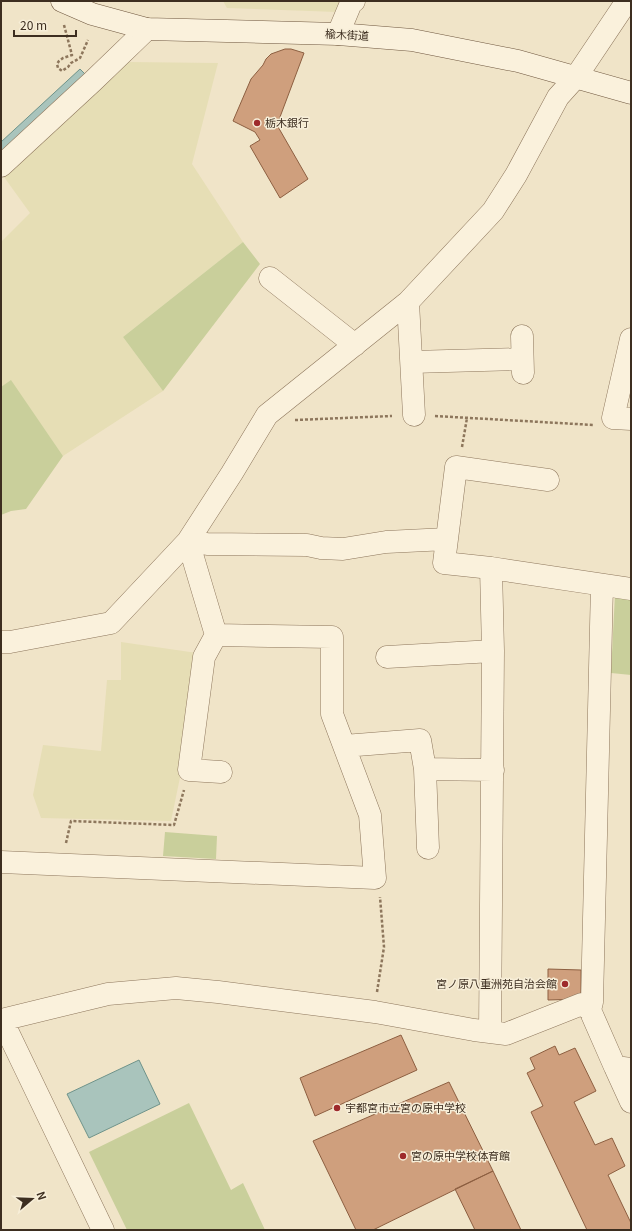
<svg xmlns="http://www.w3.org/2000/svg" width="632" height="1231" viewBox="0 0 632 1231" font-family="Georgia,'Noto Sans JP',serif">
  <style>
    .farmland { fill: #e6deb5 }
    .green { fill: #c9cf9b }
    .water { fill: #a9c4bc; stroke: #6f938a }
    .building { fill: #cf9f7d; stroke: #8d5f41 }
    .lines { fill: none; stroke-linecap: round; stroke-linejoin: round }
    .street-casing { stroke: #8d765c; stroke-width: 23 }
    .secondary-casing { stroke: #6f573f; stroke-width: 23 }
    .path { stroke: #8d765c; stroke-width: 2.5; stroke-dasharray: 3 2; stroke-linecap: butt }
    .street { stroke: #faf1dc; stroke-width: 22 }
    .secondary { stroke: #faf1dc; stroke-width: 22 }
    .poi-dot { fill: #9e2a2b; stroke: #f7eed8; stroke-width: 1.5 }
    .labels { text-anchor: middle; stroke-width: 3; stroke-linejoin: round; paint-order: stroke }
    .street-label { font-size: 11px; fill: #3d2e20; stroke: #f7eed8 }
    .poi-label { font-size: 11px; fill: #3d2e20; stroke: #f7eed8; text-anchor: start }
  </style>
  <rect width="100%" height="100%" fill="#f0e4c8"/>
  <path class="farmland" d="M223,1H344L337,12L227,8Z
    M127,62L218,63L192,164L243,242L123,337L163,391L63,456L11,381L1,387V242L30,213L4,177Z
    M121,642L197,653L183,763L171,821L41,818L33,795L43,745L101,751L107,680H121Z"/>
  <path class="green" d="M243,242L260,264L163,391L123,337Z
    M11,380L63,456L26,509L11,511L1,515V387Z
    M615,594L631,596V675L611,673Z
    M165,832L217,836L216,859L163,856Z
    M189,1103L231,1190L243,1183L265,1230H127L89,1152Z"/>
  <path class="water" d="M80,69L86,75L1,155V142Z
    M139,1060L160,1104L89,1138L67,1094Z"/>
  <path class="building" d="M285,49H291L304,53L277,125L308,179L280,198L250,146L260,140L255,132L233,121L251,79L263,65L266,59L271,54Z
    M548,969L581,970V999L548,1000Z
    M401,1035L417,1070L315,1116L300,1078Z
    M555,1046L559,1055L575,1048L596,1091L574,1102L595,1145L612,1138L625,1166L608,1175L631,1223V1230H587L531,1112L543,1106L527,1073L535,1069L530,1058Z
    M449,1082L493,1171L373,1230H356L313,1141Z
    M493,1171L521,1230H475L455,1189Z"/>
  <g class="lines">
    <g class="street-casing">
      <path id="street" d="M338,34L351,3L354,1
        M1,166L93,81L147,29
        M270,278L355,345
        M408,302L414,415
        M522,336L523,373
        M631,339L613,418L631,419
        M412,362L522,359
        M548,480L456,467L444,563L491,568L631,589
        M1,642H10L111,623L188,541L232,473L267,415L408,302L493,211L516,175L558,97L576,77L627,1
        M387,657L493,651
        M344,746L420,740L425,769L428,848
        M425,769L493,770
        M221,772L189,770L204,657L216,635L188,541L207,544L307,545L321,548L343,549L386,542L447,539
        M1,862L375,878L370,815L332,714V637L216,635
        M590,1010L592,1002L602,585
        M1,1020L108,994L176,988L218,992L375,1012L474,1030L506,1034L582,1004L590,1010L615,1067L631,1069
        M2,1020L103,1230
        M490,1032L493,651L491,568
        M615,1067L631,1102"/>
    </g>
    <g class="secondary-casing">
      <path id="secondary" d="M62,1L92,14L147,29L338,34L412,40L518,61L631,93"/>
    </g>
    <path class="path" d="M64,25L72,55L63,58L59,61L57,64L58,68L62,71L68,67L71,63L80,58L88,40
      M435,416L594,425
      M295,420L392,416
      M462,447L467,418
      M66,843L71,821L174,825L184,790
      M377,992L384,947L380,897"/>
    <use href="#street" class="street"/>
    <use href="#secondary" class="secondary"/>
  </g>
  <g class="poi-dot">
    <circle cx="257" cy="123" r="4"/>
    <circle cx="565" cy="984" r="4"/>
    <circle cx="337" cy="1108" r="4"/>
    <circle cx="403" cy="1156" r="4"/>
  </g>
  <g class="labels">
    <g class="street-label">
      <text transform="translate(347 35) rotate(3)" y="4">楡木街道</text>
    </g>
    <g class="poi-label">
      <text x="265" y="127">栃木銀行</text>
      <text x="557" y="988" text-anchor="end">宮ノ原八重洲苑自治会館</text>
      <text x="345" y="1112">宇都宮市立宮の原中学校</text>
      <text x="411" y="1160">宮の原中学校体育館</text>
    </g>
  </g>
  <rect width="632" height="1231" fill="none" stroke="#3d2e20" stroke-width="4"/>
  <g transform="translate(32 1199) rotate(71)" stroke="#f7eed8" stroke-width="3" paint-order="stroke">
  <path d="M0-3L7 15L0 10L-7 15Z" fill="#3d2e20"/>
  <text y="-6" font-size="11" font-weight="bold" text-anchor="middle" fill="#3d2e20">N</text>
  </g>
  <path d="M14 30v6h62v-6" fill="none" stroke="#3d2e20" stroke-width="2"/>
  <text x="20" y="30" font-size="12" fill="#3d2e20" stroke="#f7eed8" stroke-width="3" paint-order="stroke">20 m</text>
</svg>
